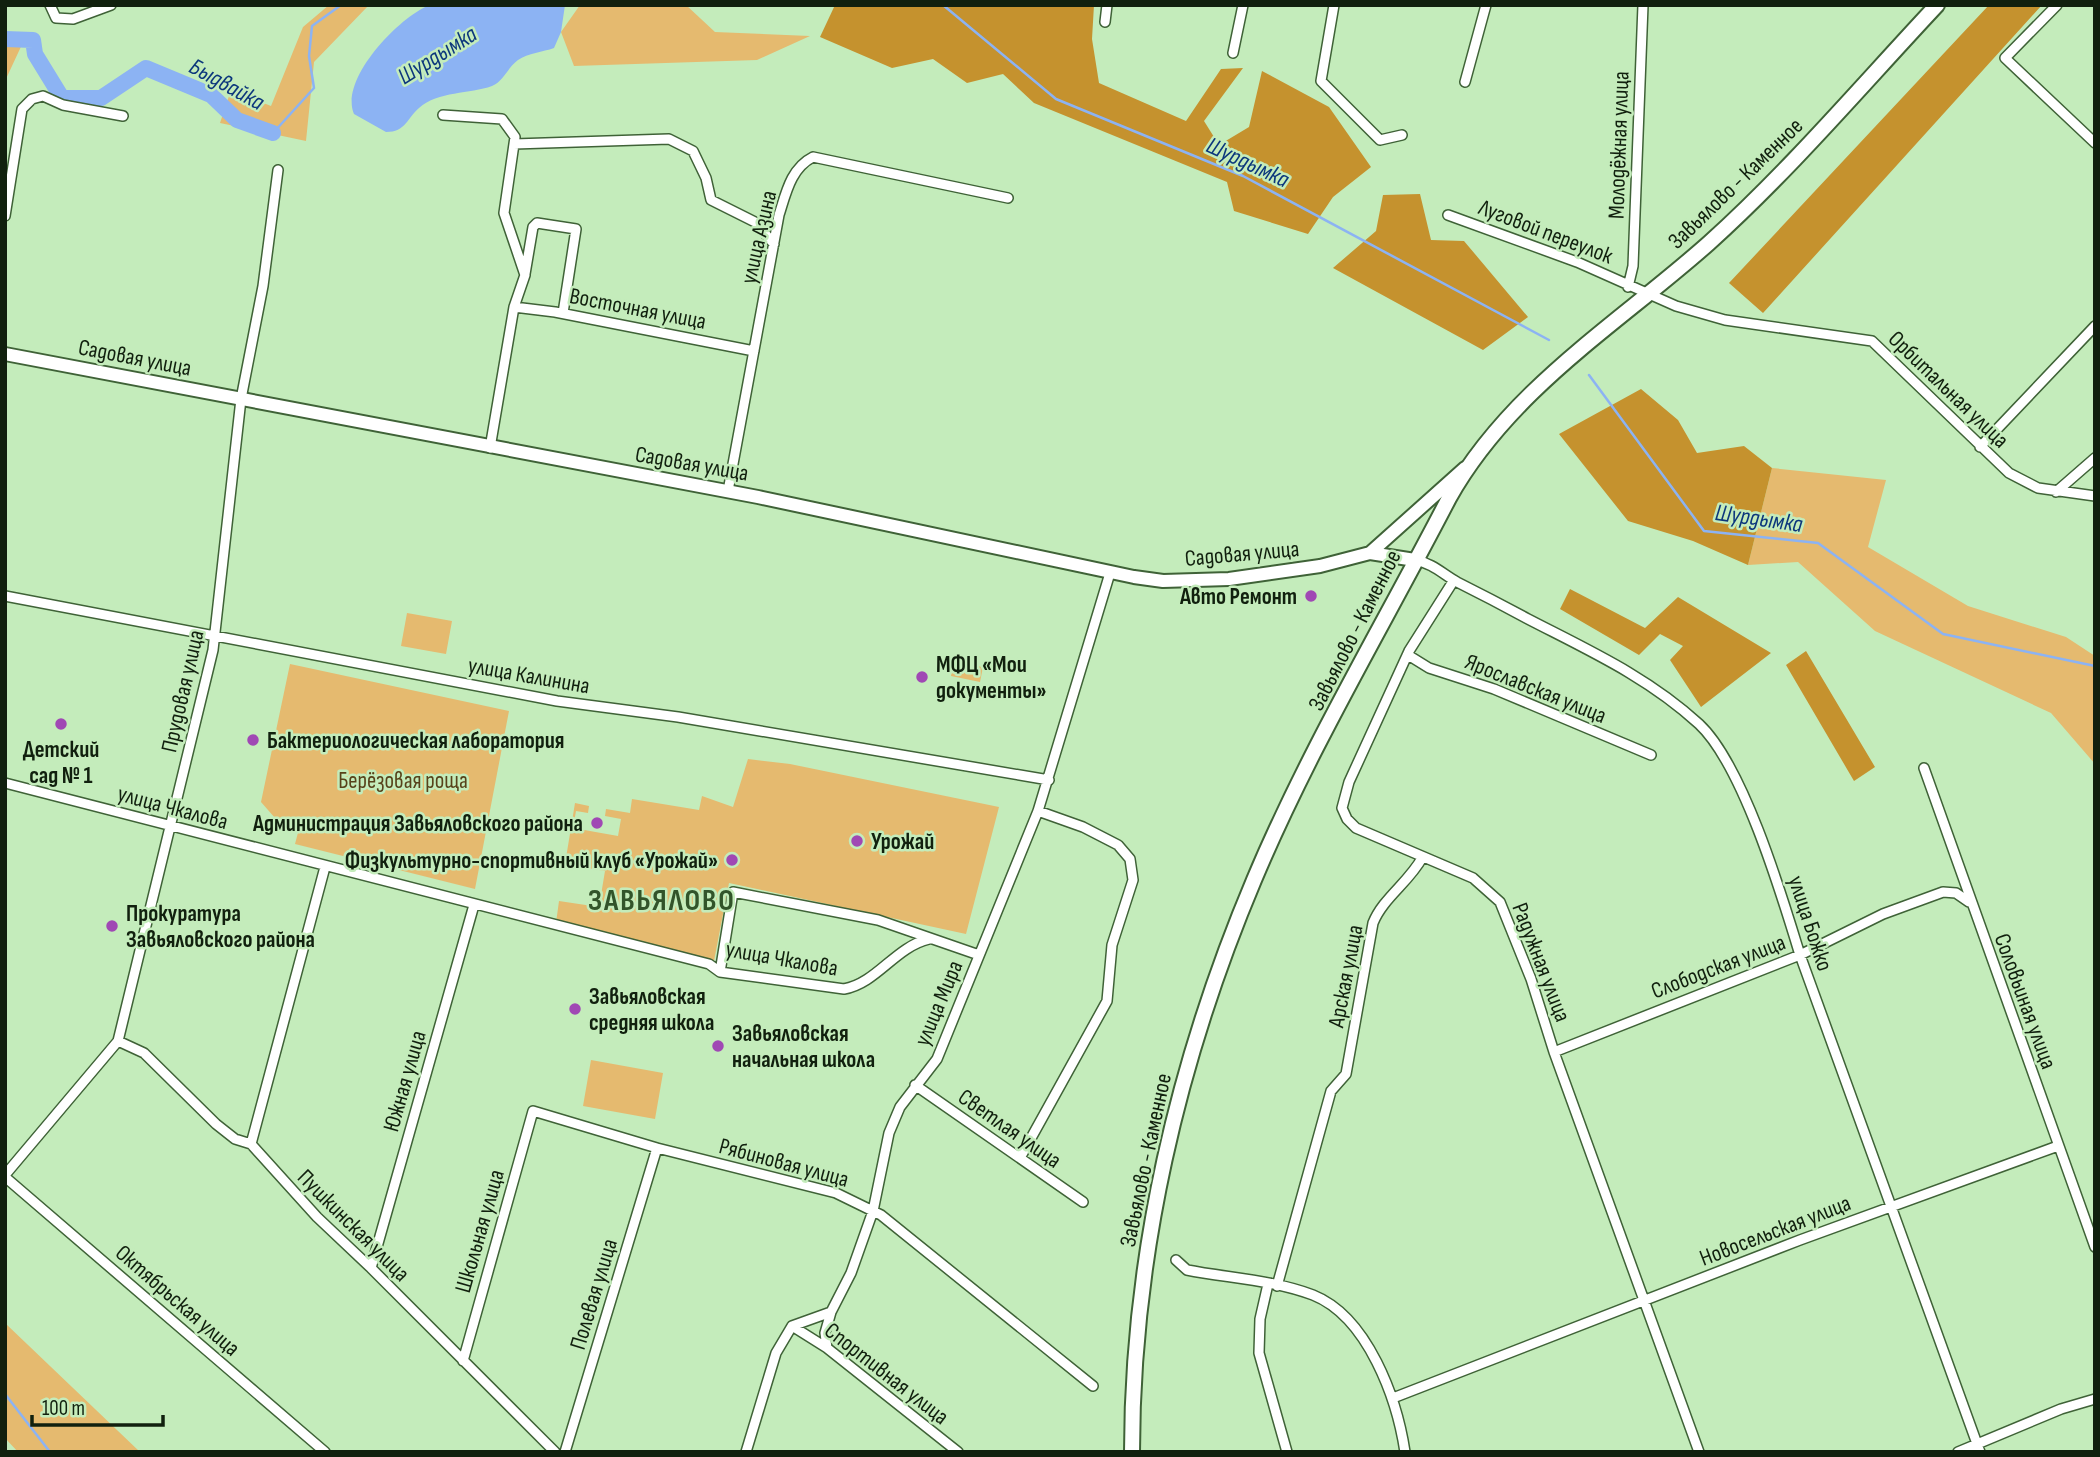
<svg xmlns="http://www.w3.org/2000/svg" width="2100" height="1457" viewBox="0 0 2100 1457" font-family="'Sofia Sans Condensed',sans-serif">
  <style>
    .green { fill: #e5ba6f }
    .forest { fill: #c5922e }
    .water { fill: #8cb3f3 }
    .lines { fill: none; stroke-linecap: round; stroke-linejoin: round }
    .stream { stroke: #8cb3f3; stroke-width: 2.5 }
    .river { stroke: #8cb3f3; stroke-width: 16 }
    .street-casing { stroke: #3f6237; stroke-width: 12 }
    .secondary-casing { stroke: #3f6237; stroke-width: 16 }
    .primary-casing { stroke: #3f6237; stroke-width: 18 }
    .street { stroke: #fff; stroke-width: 9 }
    .secondary { stroke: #fff; stroke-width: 12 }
    .primary { stroke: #fff; stroke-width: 14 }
    .poi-dot { fill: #a048b4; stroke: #c4ecbb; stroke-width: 2.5 }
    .labels { text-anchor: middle; stroke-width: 5; stroke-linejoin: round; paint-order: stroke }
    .street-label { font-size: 23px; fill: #11200e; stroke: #c4ecbb }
    .poi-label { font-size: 23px; font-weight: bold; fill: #11200e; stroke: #c4ecbb; text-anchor: start }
    .park-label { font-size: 23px; fill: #57421a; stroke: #c4ecbb }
    .water-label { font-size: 24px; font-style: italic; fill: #0c377c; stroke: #c4ecbb }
    .district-label { font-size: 30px; font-weight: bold; letter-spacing: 2px; fill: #32542a; stroke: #c4ecbb }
  </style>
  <rect width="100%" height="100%" fill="#c4ecbb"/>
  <path class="green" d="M329,5H369L314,62L306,141L220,123L231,90L271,106L303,27Z
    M580,5H686L715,32L810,36L757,60L574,66L561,32Z
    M25,38L5,81V39Z
    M1772,468L1886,480L1868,547L1968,606L2066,637L2095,656V764L2051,713L1875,631L1798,562L1748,565Z
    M407,613L452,621L446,654L401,646Z
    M954,661L983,667L980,682L951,676Z
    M290,664L509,711L475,889L295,844L300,825L275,818L261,802Z
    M748,759L790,764L999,807L966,934L729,883L714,961L556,923L559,901L599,907L605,871L565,864L575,803L589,806L588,813L576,811L573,828L618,836L621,819L605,816L606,809L630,813L632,799L699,810L702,796L733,807Z
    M591,1060L663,1073L655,1119L583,1106Z
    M5,1323L140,1452H18L5,1438Z"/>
  <path class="forest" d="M835,5H1094L1092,39L1099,83L1186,121L1221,69L1243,68L1204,121L1219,145L1249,127L1262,71L1329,107L1371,167L1333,197L1308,234L1234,211L1227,182L1034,103L1003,74L967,83L933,59L892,68L820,37Z
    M1989,5H2042L1763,313L1729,283Z
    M1420,194L1431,240L1464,241L1528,317L1483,350L1333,268L1376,231L1383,195Z
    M1641,389L1678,420L1697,453L1744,446L1772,468L1748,565L1693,541L1628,521L1559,434Z
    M1570,589L1645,628L1678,597L1771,653L1701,707L1670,660L1683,646L1660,634L1639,655L1560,609Z
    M1806,651L1875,767L1854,781L1786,665Z"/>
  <path class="water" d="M430,5H565L561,32L554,48C543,52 528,53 518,60C507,68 504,81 492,86C470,94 438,91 419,108C407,118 406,132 386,132L354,114C339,79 400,16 430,5Z"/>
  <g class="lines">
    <path class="stream" d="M943,5L1056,99L1243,176L1549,340
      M273,133L314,88L309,56L312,26L341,5
      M1589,375L1704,531L1818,543L1943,634L2095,666
      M5,1394L50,1452"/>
    <path class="river" d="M5,39L33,40L35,54L62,98H101L146,68L211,95L237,120L273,133"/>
    <g class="street-casing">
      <path id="street" d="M50,5L56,18L73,19L111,5
        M1334,5L1321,81L1380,140L1402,135
        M2057,5L2005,58L2095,143
        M1105,22L1107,5
        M1233,53L1243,5
        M1465,82L1486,5
        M443,115L502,119L515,137L504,213L525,275L514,307L490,448
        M514,144L669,139L693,151L706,178L711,200L755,222L774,244
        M1448,215L1577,262L1676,306L1725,320L1872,341L2009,473L2038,488L2095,496
        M5,216L22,109L32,99L43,96L63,105L123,116
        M525,274L533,227L537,223L576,229L563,313
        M1628,287L1633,266L1643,5
        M514,307L555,312L754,351
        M1980,447L2095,326
        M728,491L779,215C786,193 791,168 813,157L1008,198
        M2056,492L2095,458
        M1415,560C1432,563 1443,574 1457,582C1481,594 1504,606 1528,619C1588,650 1648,677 1699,724C1743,765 1782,896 1800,955L1980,1452
        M1454,580L1409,651L1349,782L1342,808L1347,819L1356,828L1473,878L1500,902L1531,979L1554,1052L1699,1452
        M5,596L557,701L678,717L1049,780
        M1408,655L1429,668L1494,689L1651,755
        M1924,768L2095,1247
        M5,783L709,964L720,972L844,989C877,983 895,947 929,939
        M720,972L733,892L878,920L979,955
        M118,1041L144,1053L216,1124L235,1139L251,1144L317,1217L371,1268L555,1452
        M1554,1052L1800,955L1883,914L1943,892L1956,893L1969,902
        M915,1085L1083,1202
        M251,1144L325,867
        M1020,1158L1107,1001L1112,945L1133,880L1130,859L1118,845L1083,827L1038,811
        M5,1175L118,1041L213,650L241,399L263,286L278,170
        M5,1177L325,1452
        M1176,1260L1187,1270C1228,1278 1274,1280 1313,1295C1368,1317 1397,1399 1405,1452
        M371,1268L474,905
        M1268,1284L1260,1319L1259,1353L1287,1452
        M1277,1286L1331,1091L1346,1074L1373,923C1383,898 1409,882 1422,858
        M792,1326L827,1348L958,1452
        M827,1348L825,1333L831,1312
        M463,1361L533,1111L657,1148L836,1193L881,1215L1093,1386
        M1393,1398L1800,1240L2058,1146
        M565,1452L657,1148
        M746,1452L776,1353L792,1326L831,1312L851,1273L873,1211L889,1133L900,1107L937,1059L1038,811L1110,573
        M1958,1452L2061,1409L2095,1399"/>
    </g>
    <g class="secondary-casing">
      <path id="secondary" d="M5,354L758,497L1134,577L1163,581L1229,579L1320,566L1370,553L1415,560
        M1370,553L1465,468"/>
    </g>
    <g class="primary-casing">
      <path id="primary" d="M1132,1452C1132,1256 1178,1060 1254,880C1309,749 1384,624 1449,498C1510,389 1618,324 1709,243C1791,169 1862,85 1937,5"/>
    </g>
    <use href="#street" class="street"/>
    <use href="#secondary" class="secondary"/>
    <use href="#primary" class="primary"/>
  </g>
  <g class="poi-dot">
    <circle cx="1311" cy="596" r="7"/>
    <circle cx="922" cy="677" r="7"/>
    <circle cx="61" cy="724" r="7"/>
    <circle cx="253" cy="740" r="7"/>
    <circle cx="597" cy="823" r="7"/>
    <circle cx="857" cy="841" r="7"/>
    <circle cx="732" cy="860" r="7"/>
    <circle cx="112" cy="926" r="7"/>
    <circle cx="575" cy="1009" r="7"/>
    <circle cx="718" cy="1046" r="7"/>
  </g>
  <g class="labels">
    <g class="street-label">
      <text transform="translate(1618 145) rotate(-88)" y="8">Молодёжная улица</text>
      <text transform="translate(1735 183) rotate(-44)" y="8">Завьялово - Каменное</text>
      <text transform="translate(1546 231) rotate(21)" y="8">Луговой переулок</text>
      <text transform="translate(758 237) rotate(-77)" y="8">улица Азина</text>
      <text transform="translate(638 308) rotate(11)" y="8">Восточная улица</text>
      <text transform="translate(135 357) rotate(11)" y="8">Садовая улица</text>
      <text transform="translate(1949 389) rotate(44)" y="8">Орбитальная улица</text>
      <text transform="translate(692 463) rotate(10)" y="8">Садовая улица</text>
      <text transform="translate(1242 553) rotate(-5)" y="8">Садовая улица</text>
      <text transform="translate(1354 630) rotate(-63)" y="8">Завьялово - Каменное</text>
      <text transform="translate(529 675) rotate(10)" y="8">улица Калинина</text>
      <text transform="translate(1536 688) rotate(22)" y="8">Ярославская улица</text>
      <text transform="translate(182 691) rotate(-77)" y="8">Прудовая улица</text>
      <text transform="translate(173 807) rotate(15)" y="8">улица Чкалова</text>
      <text transform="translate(1811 923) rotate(72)" y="8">улица Божко</text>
      <text transform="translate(782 958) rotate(10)" y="8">улица Чкалова</text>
      <text transform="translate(1542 962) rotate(69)" y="8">Радужная улица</text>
      <text transform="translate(1718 966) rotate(-21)" y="8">Слободская улица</text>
      <text transform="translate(1345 976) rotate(-79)" y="8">Арская улица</text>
      <text transform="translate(2026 1001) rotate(70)" y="8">Соловьиная улица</text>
      <text transform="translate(938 1003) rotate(-67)" y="8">улица Мира</text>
      <text transform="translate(404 1081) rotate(-74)" y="8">Южная улица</text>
      <text transform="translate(1010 1128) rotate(35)" y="8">Светлая улица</text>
      <text transform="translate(1145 1160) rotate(-78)" y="8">Завьялово - Каменное</text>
      <text transform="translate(784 1162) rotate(15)" y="8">Рябиновая улица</text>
      <text transform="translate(354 1225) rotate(45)" y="8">Пушкинская улица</text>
      <text transform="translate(1775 1230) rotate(-21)" y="8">Новосельская улица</text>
      <text transform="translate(479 1231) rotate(-74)" y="8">Школьная улица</text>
      <text transform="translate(593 1294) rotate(-73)" y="8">Полевая улица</text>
      <text transform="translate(178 1300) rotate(41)" y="8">Октябрьская улица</text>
      <text transform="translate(887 1373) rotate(38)" y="8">Спортивная улица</text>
    </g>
    <g class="poi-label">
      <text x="1297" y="604" text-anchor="end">Авто Ремонт</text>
      <text x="936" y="672">МФЦ «Мои<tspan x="936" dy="26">документы»</tspan></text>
      <text x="267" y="748">Бактериологическая лаборатория</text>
      <text x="61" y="757" text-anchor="middle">Детский<tspan x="61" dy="26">сад № 1</tspan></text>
      <text x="583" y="831" text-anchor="end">Администрация Завьяловского района</text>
      <text x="871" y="849">Урожай</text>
      <text x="718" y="868" text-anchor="end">Физкультурно-спортивный клуб «Урожай»</text>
      <text x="126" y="921">Прокуратура<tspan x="126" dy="26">Завьяловского района</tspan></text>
      <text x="589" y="1004">Завьяловская<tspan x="589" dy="26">средняя школа</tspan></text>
      <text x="732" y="1041">Завьяловская<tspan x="732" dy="26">начальная школа</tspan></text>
    </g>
    <g class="park-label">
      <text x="403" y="788">Берёзовая роща</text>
    </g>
    <g class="water-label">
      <text transform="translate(437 55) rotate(-32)" y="8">Шурдымка</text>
      <text transform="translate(227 84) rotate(29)" y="8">Быдвайка</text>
      <text transform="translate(1248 162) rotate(25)" y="8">Шурдымка</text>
      <text transform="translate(1759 518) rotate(8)" y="8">Шурдымка</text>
    </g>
    <g class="district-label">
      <text x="662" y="910">ЗАВЬЯЛОВО</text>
    </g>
  </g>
  <rect width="2100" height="1457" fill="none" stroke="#11200e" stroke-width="14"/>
  <path d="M32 1415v10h131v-10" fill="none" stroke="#11200e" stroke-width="3.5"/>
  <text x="42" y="1415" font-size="21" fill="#11200e" stroke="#c4ecbb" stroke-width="5" paint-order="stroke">100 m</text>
</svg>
